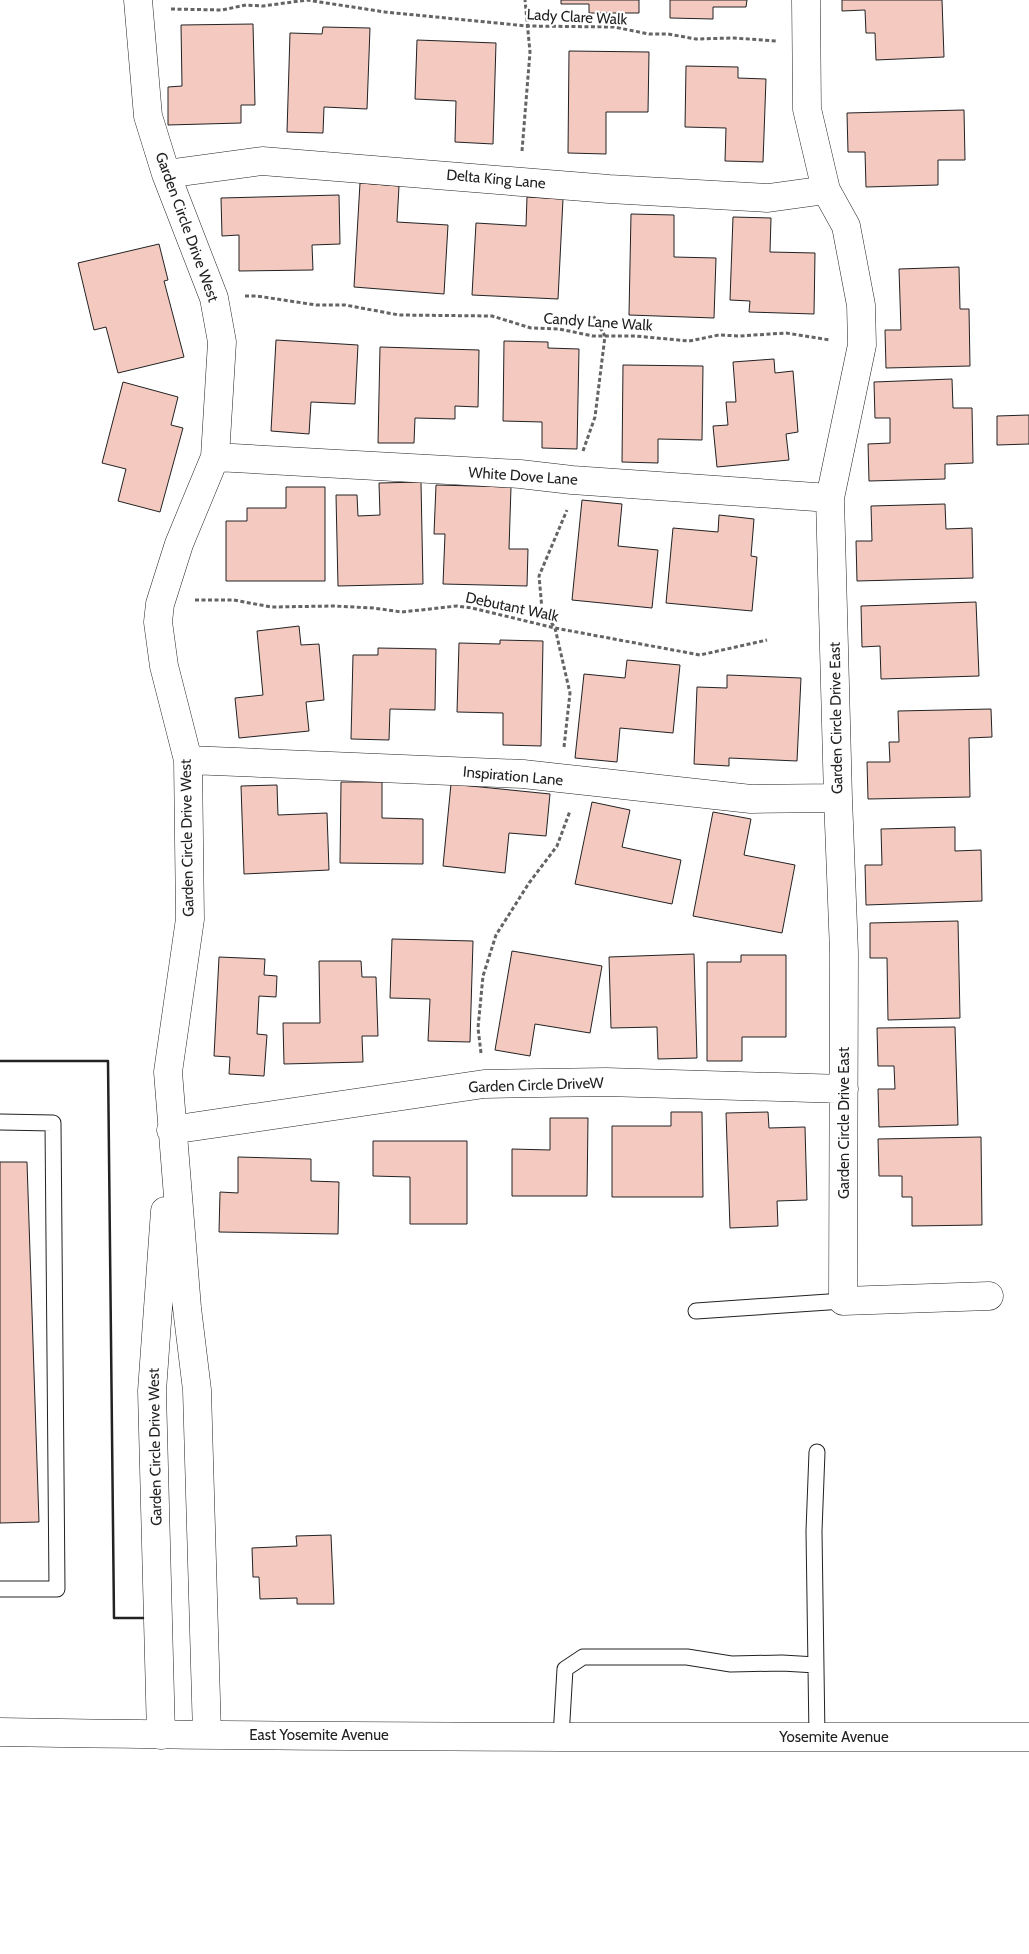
<svg xmlns="http://www.w3.org/2000/svg" width="1029" height="1954" viewBox="0 0 1029 1954" font-family="Cabin,sans-serif">
  <style>
    .building { fill: #f3c9c0; stroke: #222 }
    .lines { fill: none; stroke-linecap: round; stroke-linejoin: round }
    .lane-casing { stroke: #222; stroke-width: 17 }
    .street-casing { stroke: #222; stroke-width: 29 }
    .primary-casing { stroke: #222; stroke-width: 29 }
    .path { stroke: #646464; stroke-width: 3; stroke-dasharray: 4 2.5; stroke-linecap: butt }
    .lane { stroke: #fff; stroke-width: 15 }
    .street { stroke: #fff; stroke-width: 28 }
    .primary { stroke: #fff; stroke-width: 28 }
    .wall { stroke: #222; stroke-width: 2.5 }
    .labels { text-anchor: middle; stroke-width: 4; stroke-linejoin: round; paint-order: stroke }
    .street-label { font-size: 15px; fill: #222; stroke: #fff }
  </style>
  <rect width="100%" height="100%" fill="#fff"/>
  <path class="building" d="M561,0H639V13H589V4H561Z
    M670,0H747L746,7H713V19L670,18Z
    M842,0H942L944,57L876,60L875,33H866L865,10L842,11Z
    M253,24L255,105H241V123L168,125V87L182,86L181,25Z
    M323,27L370,28L367,109L324,107L323,133L287,132L290,33L322,34Z
    M417,40L496,43L493,144L455,142L456,101L415,99Z
    M569,51L649,52L648,112H606V154L568,153Z
    M686,66L738,67V78L766,79L763,162L725,161L726,128L685,127Z
    M964,110L965,160H938V185L866,187L865,152H848L847,113Z
    M360,183L399,186L397,222L448,225L444,294L354,287Z
    M339,195L340,244L312,245L313,270L239,271V235L222,236L221,198Z
    M527,197L563,199L558,299L472,295L476,223L526,226Z
    M631,214L674,215V257L716,258L714,318L629,315Z
    M733,217L771,218L770,252L815,253L814,314L749,312L750,301L730,300Z
    M159,244L168,280L164,281L184,357L118,373L106,327L94,330L78,263Z
    M959,267L960,309H969L970,366L886,368L885,330H901L899,269Z
    M276,340L358,345L355,404L311,402L309,434L271,431Z
    M504,341L548,342V348L579,349L577,449L542,448V422L503,421Z
    M380,347L479,350L478,407L455,406V419L415,418L414,443H378Z
    M774,359L775,373L793,371L798,432L786,434L789,460L717,467L713,426L728,425L726,402H736L733,362Z
    M623,365L703,366L702,440L658,439V463L622,462Z
    M952,379L953,408H972L973,463L945,464V479L869,481L868,444L890,443V418H875L874,382Z
    M123,382L178,397L171,425L183,428L160,512L118,501L126,469L102,463Z
    M1029,415V444L997,445V416Z
    M421,482L423,584L338,586L336,495H357L358,516L380,515L379,483Z
    M436,485L511,487L509,549H528L527,586L443,584L445,534H434Z
    M286,487H325V581H226V521H247V508H286Z
    M582,500L622,504L618,546L658,550L652,608L572,600Z
    M945,504L946,529L972,528L973,578L857,581L856,541H872L871,506Z
    M719,515L754,519L751,556L757,557L752,611L666,603L673,528L718,532Z
    M976,602L979,676L881,679L880,646L862,647L861,606Z
    M299,626L301,645L319,644L324,700L306,702L309,731L239,738L235,698L263,695L257,631Z
    M500,640L543,641L541,746L503,745V713L457,712L459,643L500,644Z
    M378,648L436,649L435,710L390,709L389,740L351,739L353,655H378Z
    M627,660L680,665L673,733L620,728L617,762L575,758L584,674L625,678Z
    M727,675L801,678L797,761L729,758V766L694,764L697,687L727,688Z
    M991,709L992,737L969,738L970,797L868,799L867,762H890L889,742H899L898,711Z
    M341,782H382V818L423,819V864L340,863Z
    M451,784L550,794L546,836L509,833L505,873L443,866Z
    M277,785L278,815L327,813L329,870L244,874L241,786Z
    M592,802L630,810L622,847L681,860L672,904L575,884Z
    M713,812L751,819L744,855L795,865L782,933L693,916Z
    M955,827V851L981,850L982,901L866,905L865,865H882L881,829Z
    M958,921L960,1018L888,1020L887,958H870V923Z
    M392,939L473,941L470,1042L428,1041L430,999L390,998Z
    M512,951L602,966L590,1033L535,1024L530,1056L495,1050Z
    M694,954L697,1058L658,1059L657,1027L611,1028L609,957Z
    M741,955H786V1037H742V1061H707V962H741Z
    M219,957L265,959L264,975L277,976L276,997L259,996L257,1034L267,1035L264,1076L229,1074L230,1057L214,1056Z
    M319,961H361L362,977H376L378,1036H362L363,1062L284,1064L283,1023H320Z
    M955,1027L958,1125L879,1127L878,1089H895L894,1066H878L877,1028Z
    M671,1112H702L703,1197H612V1126H671Z
    M768,1112L769,1128L805,1127L807,1200L777,1201L778,1226L730,1228L726,1113Z
    M550,1118H588L587,1196H512V1149L550,1150Z
    M981,1137L982,1225L912,1226V1197H902V1176H879L878,1139Z
    M373,1141H467V1224H410V1177L373,1176Z
    M238,1157L311,1159V1181L339,1182L338,1234L219,1232L220,1192L238,1193Z
    M0,1162H27L39,1522L0,1523Z
    M331,1535L334,1604H297V1598L260,1599L259,1577H253L252,1548L297,1546L296,1536Z"/>
  <g class="lines">
    <g class="lane-casing">
      <path id="lane" d="M0,1122L53,1123L57,1589H0
        M696,1311L843,1301
        M817,1452L814,1531L817,1737
        M561,1737L565,1669L583,1657H687L731,1664L782,1663L816,1665"/>
    </g>
    <g class="street-casing">
      <path id="street" d="M138,0L148,116L166,174L214,298L222,342L215,457L179,544L160,604L158,622L164,666L188,760L190,919L168,1072L187,1308L197,1390L207,1734
        M806,0L807,109L826,190L846,226L861,305L862,345L830,498L838,798L844,952L843,1301L989,1296
        M166,174L262,161L609,189L768,198L826,190
        M215,457L520,474L572,480L830,498
        M188,760L523,774L751,799L838,798
        M171,1130L484,1084L606,1082L844,1089
        M161,1735L152,1391L165,1211"/>
    </g>
    <g class="primary-casing">
      <path id="primary" d="M0,1732C343,1738 686,1737 1029,1737"/>
    </g>
    <path class="path" d="M171,9L222,10L246,5L263,6L307,0L385,12L527,26L614,27L649,34H668L696,39L734,38L776,41
      M522,151L530,52L525,0
      M245,296H257L316,305H345L399,315L492,316L531,328L559,329L593,336H635L689,341L719,335L740,336L786,333L830,340
      M583,451L595,417L605,336L593,315
      M195,600H234L271,607L334,606L373,608L402,612L457,606L472,608L555,628L700,655L767,640
      M564,747L570,693L555,628L542,609L539,576L567,510
      M481,1053L478,1028L483,976L496,935L529,883L557,846L570,811"/>
    <use href="#lane" class="lane"/>
    <use href="#street" class="street"/>
    <use href="#primary" class="primary"/>
    <path class="wall" d="M0,1061H108L114,1618H143"/>
  </g>
  <g class="labels">
    <g class="street-label">
      <text transform="translate(577 17) rotate(3)" y="5">Lady Clare Walk</text>
      <text transform="translate(496 179) rotate(5)" y="5">Delta King Lane</text>
      <text transform="translate(187 227) rotate(70)" y="5">Garden Circle Drive West</text>
      <text transform="translate(598 322) rotate(4)" y="5">Candy Lane Walk</text>
      <text transform="translate(523 476) rotate(4)" y="5">White Dove Lane</text>
      <text transform="translate(512 607) rotate(12)" y="5">Debutant Walk</text>
      <text transform="translate(836 718) rotate(-91)" y="5">Garden Circle Drive East</text>
      <text transform="translate(513 776) rotate(5)" y="5">Inspiration Lane</text>
      <text transform="translate(187 838) rotate(-91)" y="5">Garden Circle Drive West</text>
      <text transform="translate(536 1085) rotate(-2)" y="5">Garden Circle DriveW</text>
      <text transform="translate(844 1123) rotate(-90)" y="5">Garden Circle Drive East</text>
      <text transform="translate(155 1447) rotate(-91)" y="5">Garden Circle Drive West</text>
      <text x="319" y="1740">East Yosemite Avenue</text>
      <text x="834" y="1742">Yosemite Avenue</text>
    </g>
  </g>
</svg>
